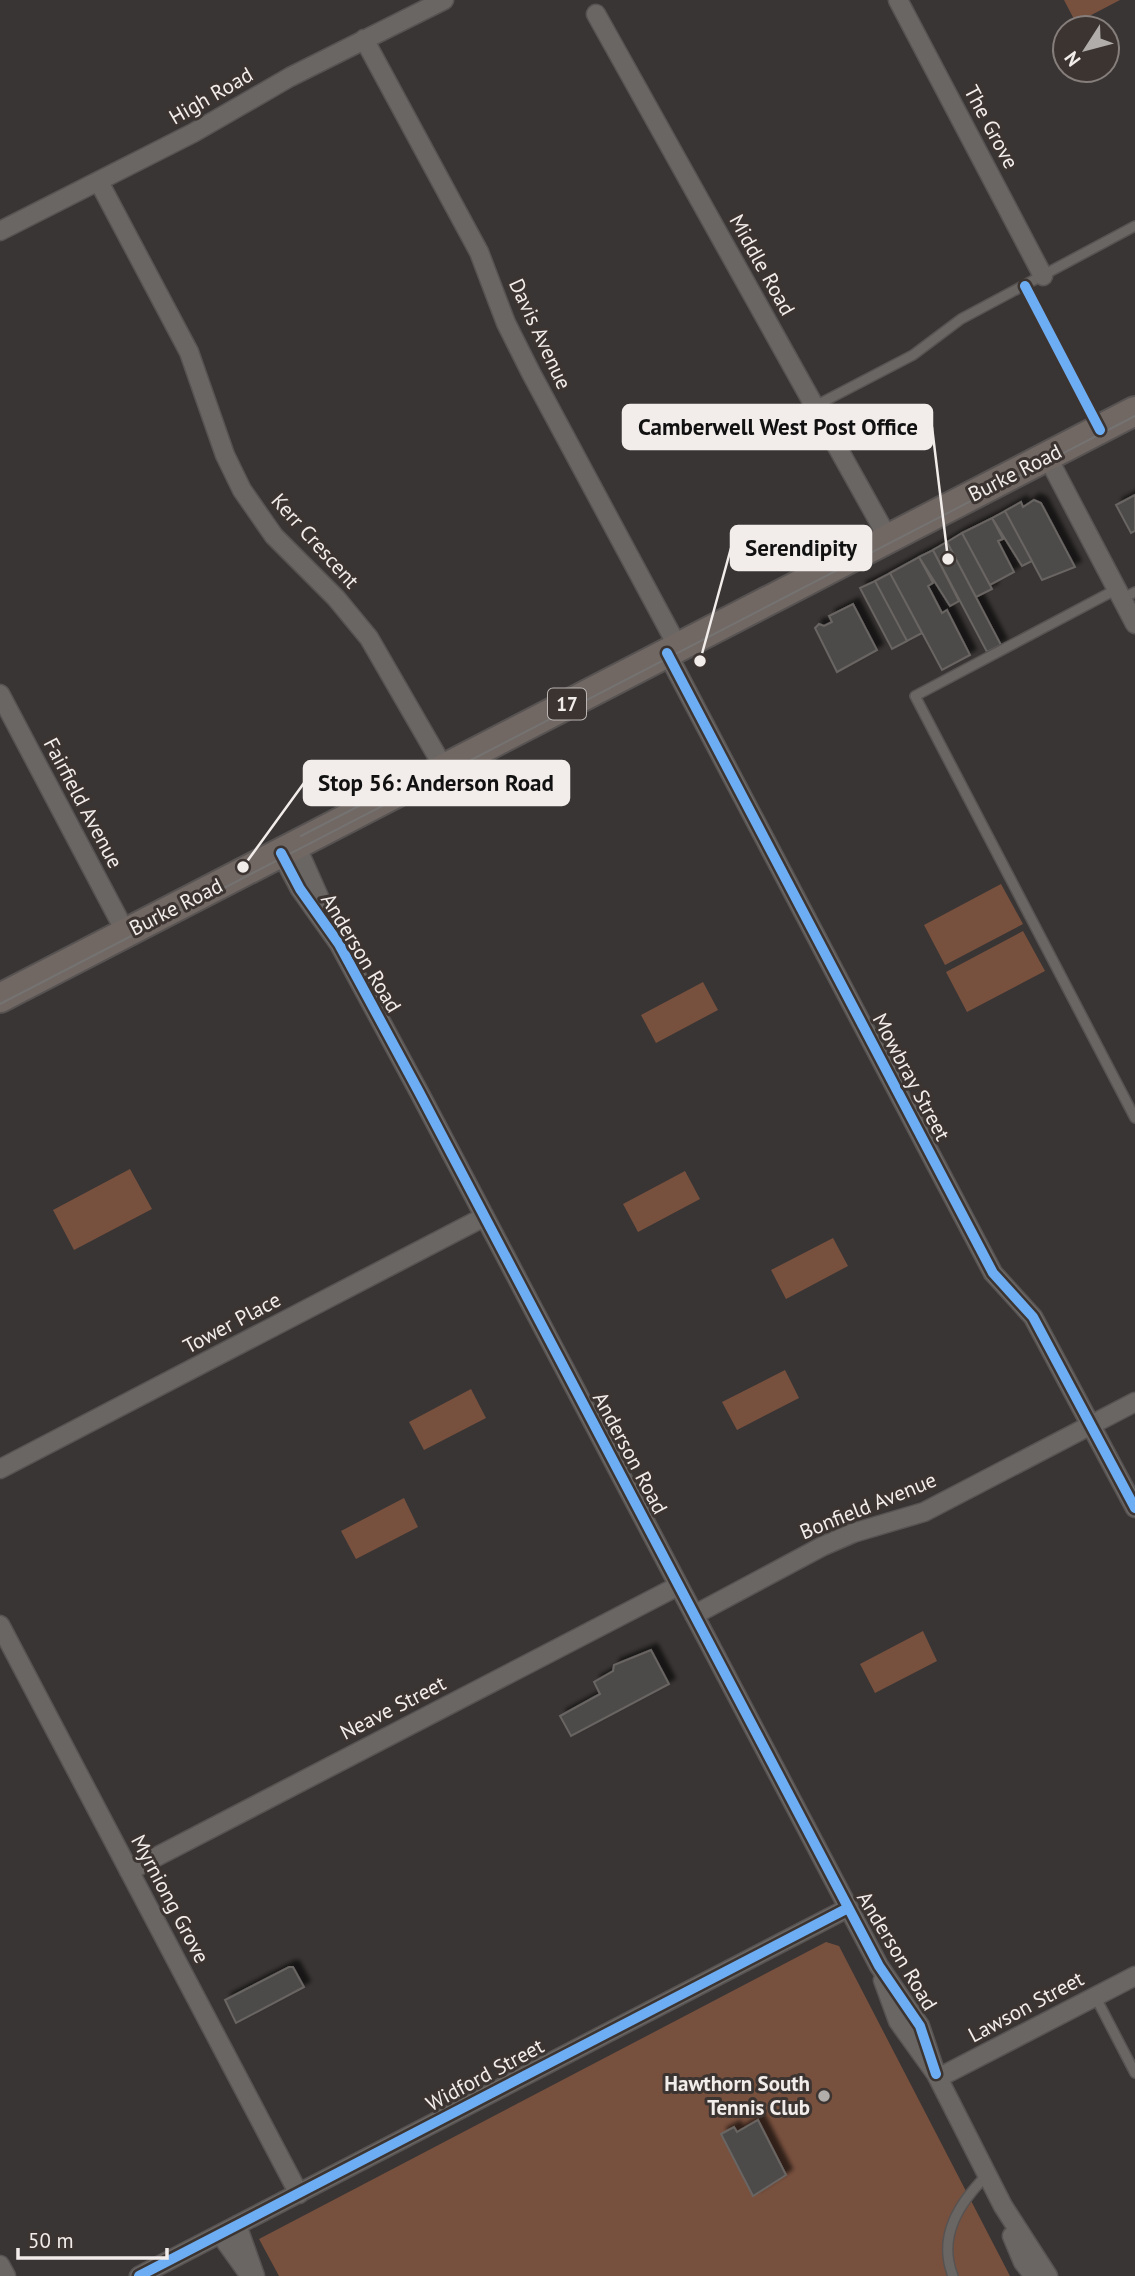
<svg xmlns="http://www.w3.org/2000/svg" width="1135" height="2276" viewBox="0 0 1135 2276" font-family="'PT Sans',sans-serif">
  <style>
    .green { fill: #78503e }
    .building { fill: #4e4b4a; stroke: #686563; stroke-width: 2; filter: url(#shadow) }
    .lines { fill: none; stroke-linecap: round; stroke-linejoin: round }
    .service-casing { stroke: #575352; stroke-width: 12 }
    .minor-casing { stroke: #575352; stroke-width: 21 }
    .primary-casing { stroke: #575352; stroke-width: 32 }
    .service { stroke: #696664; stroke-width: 9 }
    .minor { stroke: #696664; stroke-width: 18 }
    .primary { stroke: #716864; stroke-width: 28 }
    .tram { stroke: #757372; stroke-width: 2 }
    .cycleway-casing { stroke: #3c3431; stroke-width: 15 }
    .cycleway { stroke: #6dadf4; stroke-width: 10 }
    .poi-dot { fill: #b1adab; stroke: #3c3431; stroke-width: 2.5 }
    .labels { text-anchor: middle; stroke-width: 6; stroke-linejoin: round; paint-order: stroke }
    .shield { fill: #3c3431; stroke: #bbb6b3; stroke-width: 2 }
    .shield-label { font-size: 19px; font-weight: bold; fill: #f2edeb }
    .street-label { font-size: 21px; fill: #f2edeb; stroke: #3c3431 }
    .poi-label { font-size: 21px; font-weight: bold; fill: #f2edeb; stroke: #3c3431; text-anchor: end }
    .leader { fill: none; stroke: #f2edeb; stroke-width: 2.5 }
    .callout-dot { fill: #f2edeb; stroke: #3c3431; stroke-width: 2.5 }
    .callout { fill: #f2edeb; stroke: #f2edeb; stroke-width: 2.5 }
    .callout-label { font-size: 23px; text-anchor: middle; font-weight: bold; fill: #111 }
  </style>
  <defs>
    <filter id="shadow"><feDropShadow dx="6" dy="-6" stdDeviation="2" flood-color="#0009"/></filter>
  </defs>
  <rect width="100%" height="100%" fill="#393534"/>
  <path class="green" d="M1064,0H1120L1076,23Z
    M1001,884L1023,924L945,965L924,925Z
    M1023,931L1045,971L967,1012L946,972Z
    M703,982L718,1010L656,1043L641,1015Z
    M130,1169L152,1209L74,1250L53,1210Z
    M685,1171L700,1199L638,1232L623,1204Z
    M833,1238L848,1266L786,1299L771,1270Z
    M785,1370L799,1398L737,1430L722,1402Z
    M471,1389L486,1418L424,1450L409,1422Z
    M404,1498L418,1527L356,1559L341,1531Z
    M923,1631L937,1661L875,1693L860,1664Z
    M826,1942L839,1946L1010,2276H279L259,2239Z"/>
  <path class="building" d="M1135,495V531L1131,533L1116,505Z
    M1034,500L1041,503L1075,567L1042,580L1005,511L1021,502L1023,507Z
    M1005,511L1032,561L1022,566L992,518Z
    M992,518L1003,539L998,541L1014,572L990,585L962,533Z
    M962,533L992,589L976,597L947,542Z
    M947,542L1001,645L987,652L933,550Z
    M933,550L959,601L950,606L919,557Z
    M919,557L933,583L928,586L942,613L947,610L970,655L942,670L890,573Z
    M890,573L922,633L907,641L875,581Z
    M875,581L907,641L892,649L860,588Z
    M853,604L877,650L837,672L815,628L819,624L824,626L832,622L829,616Z
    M651,1650L669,1684L571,1736L560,1716L600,1694L594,1682L613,1671L614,1665Z
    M289,1967H293L304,1987L236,2023L225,2000Z
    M758,2120L786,2175L753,2196L721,2134L734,2127L737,2132Z"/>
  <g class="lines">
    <g class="service-casing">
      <path id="service" d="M815,406L913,355L961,319L1135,226
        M1117,589L915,696L1135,1118
        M1122,599L1135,592
        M1095,1996L1135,2073
        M953,2276C937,2236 960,2202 987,2175"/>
    </g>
    <g class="minor-casing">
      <path id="minor" d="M898,0L1043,276
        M596,14L888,538
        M364,39L479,252L506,323L531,373L678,647
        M99,182L189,352L225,455L242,490L274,536L336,598L369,638L444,768
        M0,231L193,133L290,77L444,0
        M1047,456L1135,624
        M667,653L993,1273L1033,1317L1135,1508
        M0,694L126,933
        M296,845L327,915
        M281,853L300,889L339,944L419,1092L879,1966L920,2026L936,2074
        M0,1469L484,1217
        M694,1615L823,1546L853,1533L924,1512L1135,1402
        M0,1625L299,2194
        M129,1871L678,1586
        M883,1980L898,2021L936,2074L1003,2206L1048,2276
        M938,2078L1135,1976
        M237,2225L255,2276
        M220,2234L248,2273
        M1012,2236L1023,2262L1034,2276
        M0,2265L6,2276
        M139,2276L848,1908"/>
    </g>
    <g class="primary-casing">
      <path id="primary" d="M0,998L1135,411"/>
    </g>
    <use href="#service" class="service"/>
    <use href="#minor" class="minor"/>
    <use href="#primary" class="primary"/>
    <path class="tram" d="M301,836L382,794
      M0,1004L1135,416"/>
    <g class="cycleway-casing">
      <path id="cycleway" d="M1025,286L1100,430
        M667,653L993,1273L1033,1317L1135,1508
        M281,853L300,889L339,944L419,1092L879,1966L920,2026L936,2074
        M139,2276L848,1908"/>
    </g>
    <use href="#cycleway" class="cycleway"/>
  </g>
  <circle class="poi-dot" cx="824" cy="2096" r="7"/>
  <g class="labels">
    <rect class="shield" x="548" y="688.5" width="38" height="31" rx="5"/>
    <g class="shield-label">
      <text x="567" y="711">17</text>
    </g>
    <g class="street-label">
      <text transform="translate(211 96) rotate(-30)" y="7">High Road</text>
      <text transform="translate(991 127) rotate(62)" y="7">The Grove</text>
      <text transform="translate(762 265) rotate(61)" y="7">Middle Road</text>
      <text transform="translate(540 334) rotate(65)" y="7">Davis Avenue</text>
      <text transform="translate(1015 473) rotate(-27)" y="7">Burke Road</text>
      <text transform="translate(315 541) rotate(48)" y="7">Kerr Crescent</text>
      <text transform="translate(83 803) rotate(62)" y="7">Fairfield Avenue</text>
      <text transform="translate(176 907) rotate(-27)" y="7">Burke Road</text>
      <text transform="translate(361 953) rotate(59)" y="7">Anderson Road</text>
      <text transform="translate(911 1077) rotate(62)" y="7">Mowbray Street</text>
      <text transform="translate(232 1323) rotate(-28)" y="7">Tower Place</text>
      <text transform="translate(630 1453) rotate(62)" y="7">Anderson Road</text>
      <text transform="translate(868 1506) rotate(-22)" y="7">Bonfield Avenue</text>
      <text transform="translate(393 1708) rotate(-27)" y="7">Neave Street</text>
      <text transform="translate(170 1899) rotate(62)" y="7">Myrniong Grove</text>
      <text transform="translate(897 1951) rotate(59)" y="7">Anderson Road</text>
      <text transform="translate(1026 2007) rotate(-28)" y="7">Lawson Street</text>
      <text transform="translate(485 2075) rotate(-28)" y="7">Widford Street</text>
    </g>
    <g class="poi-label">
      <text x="810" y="2091">Hawthorn South<tspan x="810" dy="24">Tennis Club</tspan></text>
    </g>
  </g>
  <path class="leader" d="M948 559L932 427M700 661L731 548M243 867L304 783"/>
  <g class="callout-dot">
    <circle cx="948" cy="559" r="7"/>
    <circle cx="700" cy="661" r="7"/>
    <circle cx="243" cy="867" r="7"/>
  </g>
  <g class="callout">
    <rect x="623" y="405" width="309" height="44" rx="7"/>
    <rect x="731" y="526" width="140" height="44" rx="7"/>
    <rect x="304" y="761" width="265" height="44" rx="7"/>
  </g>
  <g class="callout-label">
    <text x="778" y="435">Camberwell West Post Office</text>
    <text x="801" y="556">Serendipity</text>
    <text x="436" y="791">Stop 56: Anderson Road</text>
  </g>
  <g transform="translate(1086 49) rotate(234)"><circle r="33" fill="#3c3431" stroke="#857e7b" stroke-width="2"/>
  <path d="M0-5L12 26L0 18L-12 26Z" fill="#b1adab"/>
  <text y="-10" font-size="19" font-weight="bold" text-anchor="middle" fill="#f2edeb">N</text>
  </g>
  <path d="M18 2248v10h149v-10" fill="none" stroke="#f2edeb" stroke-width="3.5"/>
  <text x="28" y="2248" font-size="21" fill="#f2edeb" stroke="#3c3431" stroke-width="5" paint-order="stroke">50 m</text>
</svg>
